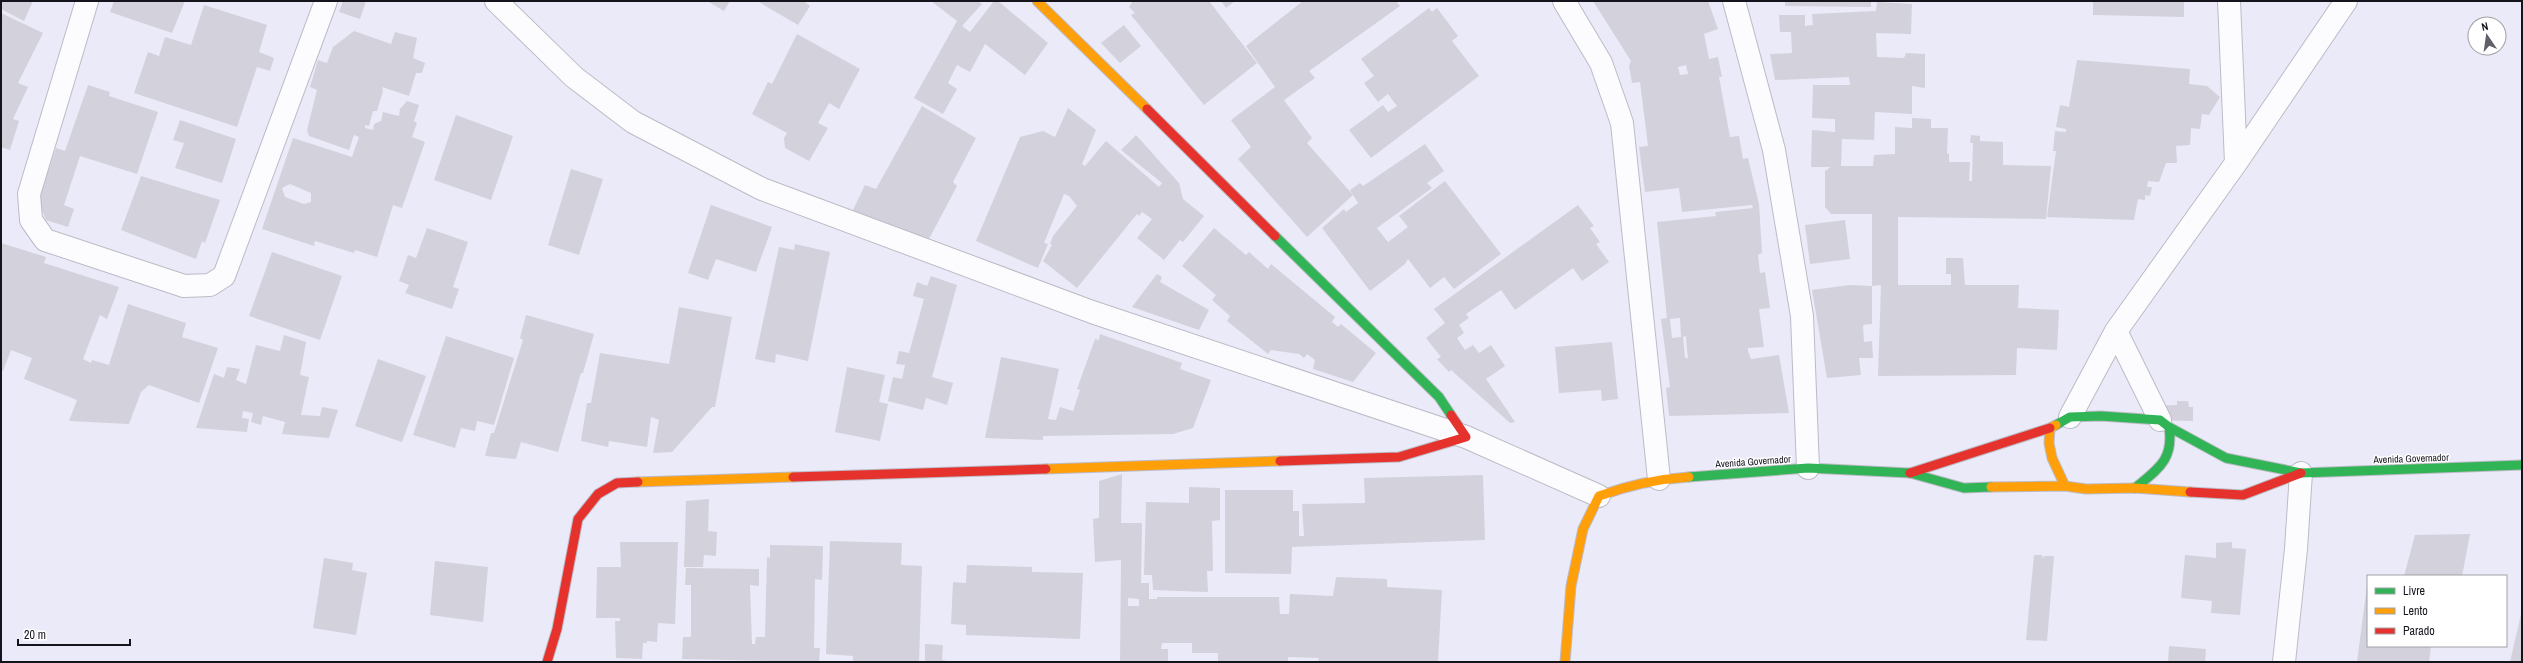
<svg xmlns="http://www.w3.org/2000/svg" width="2523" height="663" viewBox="0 0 2523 663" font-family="'Archivo Narrow',sans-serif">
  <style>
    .building { fill: #d2d1dc; fill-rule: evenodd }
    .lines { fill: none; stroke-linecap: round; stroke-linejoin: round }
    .street-casing { stroke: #bcbbc6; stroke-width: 24 }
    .fast-casing { stroke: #bcbbc6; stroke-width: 11 }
    .slow-casing { stroke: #bcbbc6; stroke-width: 11 }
    .jam-casing { stroke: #bcbbc6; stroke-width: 11 }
    .street { stroke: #fcfcfe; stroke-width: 22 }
    .fast { stroke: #30b455; stroke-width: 9 }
    .slow { stroke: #ff9f0a; stroke-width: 9 }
    .jam { stroke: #e5322d; stroke-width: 9 }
    .labels { text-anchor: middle; stroke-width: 3; stroke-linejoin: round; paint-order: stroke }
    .street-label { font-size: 10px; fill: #15141d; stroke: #fff }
  </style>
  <rect width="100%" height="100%" fill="#ebeaf8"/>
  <path class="building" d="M1,1H33L24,21L1,9Z
    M114,1H185L172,33L110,12Z
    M343,1H366L360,19L339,12Z
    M707,1H730L724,11Z
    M757,1H804L810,6L798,25Z
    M931,1H978L982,4L962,26L970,32L994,1H998L1048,43L1025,75L985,44L970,72L957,65L948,83L957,89L943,114L914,98L957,21Z
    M1133,1H1209L1257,63L1204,105L1131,15L1135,13L1129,7Z
    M1221,1H1235L1226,8Z
    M1303,1H1396L1400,6L1309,71L1315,78L1284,100L1312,138L1307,143L1353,195L1307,237L1238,159L1251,147L1231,120L1275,87L1246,46Z
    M1593,1H1708L1718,29L1704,34L1709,59L1718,57L1722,77H1719L1730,137L1739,136L1743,159L1748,158L1759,204L1762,253L1758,255L1760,273L1765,272L1770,308L1759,309L1764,347L1748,348V351L1751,359L1779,355L1789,413L1669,416L1666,388L1670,387L1661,319L1667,318L1657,222L1716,216L1715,212L1753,208L1752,205L1682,212L1679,188L1645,192L1639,147L1648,146L1640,82L1632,83L1629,66L1631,61ZM1686,65L1688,74L1680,75L1678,67ZM1680,318L1681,337L1672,338L1670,319ZM1686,336L1687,350L1688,358H1685L1683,337Z
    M1785,1H1871V7L1785,6Z
    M2093,1H2184V17L2093,15Z
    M1877,2L1912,4L1911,34L1876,33L1877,57L1904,58L1906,53L1925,54V88L1912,86V114L1875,112L1874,140L1842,139L1841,166H1873L1874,155L1895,154V127L1912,128V118L1931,119V128H1948L1947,154L1949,153V162H1970L1969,181H1972L1973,143H1970L1971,135L1980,136V141L2003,142V165L2051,166L2046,219L1898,217V285H1951V274H1946V258H1963L1965,285H2019L2018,308L2059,310L2057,350L2017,348L2016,375L1878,376L1881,285L1872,286V214H1831L1825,207V171L1831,167H1811L1812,130L1835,132V119L1812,118L1813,85H1850L1849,77L1775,80L1770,54L1792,53L1791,32H1780L1779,15H1805V26L1813,25L1812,14L1876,11Z
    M204,5L267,25L259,52L274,58L270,71L257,67L237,127L134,93L148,52L159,56L165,37L191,45Z
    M1429,8L1432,12L1437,8L1458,36L1452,41L1479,76L1371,158L1349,130L1383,105L1388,112L1397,106L1388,94L1378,102L1364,83L1374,76L1361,59Z
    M1,13L43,33L18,83L28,87L13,119L19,121L10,150L1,147Z
    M1124,25L1141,46L1120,63L1101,43Z
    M354,31L391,44L395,32L417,38L413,58L425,63L422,73H416L409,96L382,87L383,91L377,111H373L369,126L365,125V128L373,130L374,124L381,121L383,112L399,116L400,109L407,101L419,105L414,121L417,123L412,137L425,142L402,208L393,205L377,257L355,250L354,253L315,241L314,246L262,229L293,138L352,157L359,137L354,135L349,150L309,136L307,130L317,90L310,87L318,60L327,63L333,47ZM290,184L311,193V202L304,204L285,197L282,188Z
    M797,34L860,69L839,109L829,103L818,123L828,128L809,161L785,148L784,138L787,133L752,114L768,82L772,84Z
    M2077,60L2190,69L2189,84L2207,86L2220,97L2209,115L2202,114L2200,129L2191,128L2190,145L2176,146L2177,163H2166L2159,182L2148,181L2147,187H2152L2150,196L2145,195V200L2138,199L2134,220L2047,217L2056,151H2053L2055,131L2066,132V129L2056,127L2060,105L2069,107Z
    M88,85L110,92L109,96L158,112L137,174L80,156L64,205L74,209L68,227L46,220L38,201L56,148L65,151Z
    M922,106L976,138L953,182L957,186L929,239L852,212L865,185L876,189Z
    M1068,108L1096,130L1082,164L1085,166L1106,141L1159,187L1162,183L1121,150L1136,135L1179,183L1183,199L1204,216L1183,242L1180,240L1164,260L1137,238L1152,219L1142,212L1139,216L1137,214L1077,288L1043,261L1052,245L1050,244L1053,236L1077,206L1069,196L1064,194L1044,243L1048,244L1038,268L976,241L1020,137L1043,131L1055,137Z
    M456,115L513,136L491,200L434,180Z
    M180,120L236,139L222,183L175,168L184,143L173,140Z
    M1425,144L1444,171L1427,183L1432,188L1377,228L1388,242L1408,227L1399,216L1445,181L1501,254L1454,289L1444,277L1430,288L1408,259L1405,264L1370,291L1322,228L1344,209L1346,212L1358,203L1350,190L1360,183L1363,186Z
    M571,169L603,179L579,255L548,245Z
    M141,176L220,200L205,243L202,241L196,259L121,230Z
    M711,205L772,227L756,272L716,259L708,280L688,273Z
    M1578,205L1594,226L1590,228L1600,242L1596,244L1609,262L1582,281L1573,268L1515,310L1501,290L1466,314L1469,318L1459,325L1464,333L1457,338L1465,350L1473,345L1479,353L1491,345L1505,366L1486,379L1515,422L1510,423L1451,370L1449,372L1437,359L1441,357L1426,338L1445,323L1434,309Z
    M1845,220L1850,259L1810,264L1805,225Z
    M427,228L468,242L453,287L459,289L452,309L405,293L409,285L399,281L408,255L416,258Z
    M1214,228L1246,255L1249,252L1268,269L1271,264L1335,317L1332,322L1338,327L1341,324L1376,353L1353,382L1313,369L1315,360L1307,354L1304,358L1299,354L1271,350L1268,354L1227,321L1230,316L1212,300L1216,295L1182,266Z
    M1,243L46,257L44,263L119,287L107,319L100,315L83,359L91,363L92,360L109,365L128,304L186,323L182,337L218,348L199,403L149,385L141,392L129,424L69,421L77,400L24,379L32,358L11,350L3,371L1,370Z
    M795,244L830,252L808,361L776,354L775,363L755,359L779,247L794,250Z
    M272,252L342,276L320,340L249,316Z
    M1157,274L1162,277L1160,282L1209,310L1199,330L1132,307Z
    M931,276L957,285L932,377L953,383L947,405L926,398L923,410L888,401L893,377L902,379L905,365L896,364L899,351L909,353L924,299L913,296L917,282L927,286Z
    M1850,285L1872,286V324L1863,325L1864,342L1872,341L1873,358H1859L1861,375L1827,378L1812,290Z
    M679,307L732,317L715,407H712L672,452L653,453L659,420L651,417L647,447L609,441L608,447L581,441L587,403H591L600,353L669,364Z
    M526,315L594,334L583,373H581L558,452L521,442L516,459L485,456L491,433H494L523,340L520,338Z
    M1100,334L1182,363L1180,369L1211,380L1193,428L1173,434L1043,436V440L985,438L1001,357L1059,369L1048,419L1056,420L1060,407L1073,411L1080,390L1077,389L1095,339L1099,340Z
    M284,335L306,342L300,375L309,377L301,415L320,416L322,407L338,410L329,438L282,434L285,422L263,416L261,425L251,422L253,413L243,411L242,418L249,419L247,432L196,428L214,374L224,378L227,367L240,369L236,380L246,384L256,345L280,351Z
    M446,336L514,358L494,425L477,421L475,431L461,428L455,448L413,435Z
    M1612,342L1618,399L1602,401L1601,390L1559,393L1555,347Z
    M378,359L426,376L402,442L355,426Z
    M847,367L885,375L879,402L888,404L880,441L835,432Z
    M2177,401H2188L2189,407H2193V421L2154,420V406L2177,405Z
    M1122,474L1121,523H1142L1141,583H1149V599H1157V597H1279L1280,614H1289L1290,594L1333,596L1336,577L1387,579V587L1442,590L1438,662H1318L1319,658L1288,657V662H1218V653H1192V643H1162L1161,649H1168V662H1120L1121,560L1095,562L1093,519L1099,518V481ZM1128,598L1139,599V606H1128Z
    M1483,475L1485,540L1292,547L1291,574L1225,573V490H1293V511H1299V536H1304L1302,504L1365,503L1364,478Z
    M1189,487L1220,488V520L1212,521L1213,571H1207L1208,592L1153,590L1152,575H1144L1146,502L1189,503Z
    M709,499L708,531L717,532L716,556L704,555L703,567H684L686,501Z
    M2470,534L2462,576H2404L2415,535Z
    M830,541L902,543L901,565L922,566L919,662H853V656L826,654Z
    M620,542H678L675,624L658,623L657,642L647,641V643H643L642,659L616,658L615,621H620V618H596L597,567H621Z
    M2232,542V548L2246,549L2240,615L2211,613L2212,601L2181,598L2185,555L2216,558V543Z
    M770,545L823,546L822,580L815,579L814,648H820L819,662L682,659L683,637H691V585H685L686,568L759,569V586L750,585L752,644H755L756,637H765L767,557L770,558Z
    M2034,555H2042L2043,559L2044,556H2054L2047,641L2026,640Z
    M324,558L353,563L352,570L367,573L356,635L313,628Z
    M435,561L488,567L483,622L430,615Z
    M967,565L1032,567V572L1083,573L1080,639L966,635V625L951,624L953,582L966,583Z
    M2367,585L2368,646H2431L2429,662H2357Z
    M2521,614L2522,662H2510Z
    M925,644L943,645L942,660L954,662H925Z
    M2169,646L2206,649L2205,662H2168Z"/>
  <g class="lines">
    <g class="street-casing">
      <path id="street" d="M87,1L29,194L31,220L45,240L184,286L210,285L224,276L326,1
        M496,1L574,77L633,122L762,189L1092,312L1466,437L1599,496
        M1564,1L1601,63L1622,123L1659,479
        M1734,1L1774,150L1802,316L1808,468
        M2229,1L2236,163
        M2116,331L2160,420
        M2070,417L2116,331L2236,163L2346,1
        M2284,662L2296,549L2301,473"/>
    </g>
    <g class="fast-casing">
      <path id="fast" d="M1275,236L1439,397L1451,415
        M2056,425L2070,417L2101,416L2160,420L2169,427C2174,460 2158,469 2135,488
        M2169,427L2226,458L2301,473L2522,465
        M1689,477L1808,468L1910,473L1964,488L1991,487"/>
    </g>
    <g class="slow-casing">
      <path id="slow" d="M1037,1L1147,109
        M2056,425L2050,428L2049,443L2052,458L2065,486L2086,489L2135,488L2190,492
        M1046,469L1280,461
        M638,482L793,477
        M1991,487L2065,486
        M1565,662L1571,586L1583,529L1599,496C1629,485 1657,479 1689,477"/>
    </g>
    <g class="jam-casing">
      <path id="jam" d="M1147,109L1275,236
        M1280,461L1399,457L1466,437L1451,415
        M1910,473L2050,428
        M793,477L1046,469
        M2190,492L2243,495L2301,473
        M547,662L557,629L578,519L598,494L617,483L638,482"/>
    </g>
    <use href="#street" class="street"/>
    <use href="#fast" class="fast"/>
    <use href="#slow" class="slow"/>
    <use href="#jam" class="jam"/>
  </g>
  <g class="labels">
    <g class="street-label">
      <text transform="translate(2411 458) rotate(-2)" y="4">Avenida Governador</text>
      <text transform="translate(1753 461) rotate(-4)" y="4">Avenida Governador</text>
    </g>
  </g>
  <rect width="2523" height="663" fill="none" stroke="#15141d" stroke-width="4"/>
  <rect x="2367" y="575" width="140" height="72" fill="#ffffff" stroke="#a1a1a5"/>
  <rect x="2375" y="588" width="20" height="6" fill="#30b455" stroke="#a1a1a5"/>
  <text x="2403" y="595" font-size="12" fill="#15141d">Livre</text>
  <rect x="2375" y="608" width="20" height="6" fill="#ff9f0a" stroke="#a1a1a5"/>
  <text x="2403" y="615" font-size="12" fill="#15141d">Lento</text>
  <rect x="2375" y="628" width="20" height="6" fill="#e5322d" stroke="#a1a1a5"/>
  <text x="2403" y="635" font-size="12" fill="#15141d">Parado</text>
  <g transform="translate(2487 36) rotate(347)"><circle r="19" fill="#ffffff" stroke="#a1a1a5"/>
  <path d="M0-3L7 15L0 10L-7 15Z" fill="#605f6a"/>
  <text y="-6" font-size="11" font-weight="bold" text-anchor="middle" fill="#15141d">N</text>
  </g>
  <path d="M18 639v6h112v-6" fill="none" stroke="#15141d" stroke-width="2"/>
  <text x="24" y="639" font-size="12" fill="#15141d" stroke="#ffffff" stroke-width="3" paint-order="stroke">20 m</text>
</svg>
